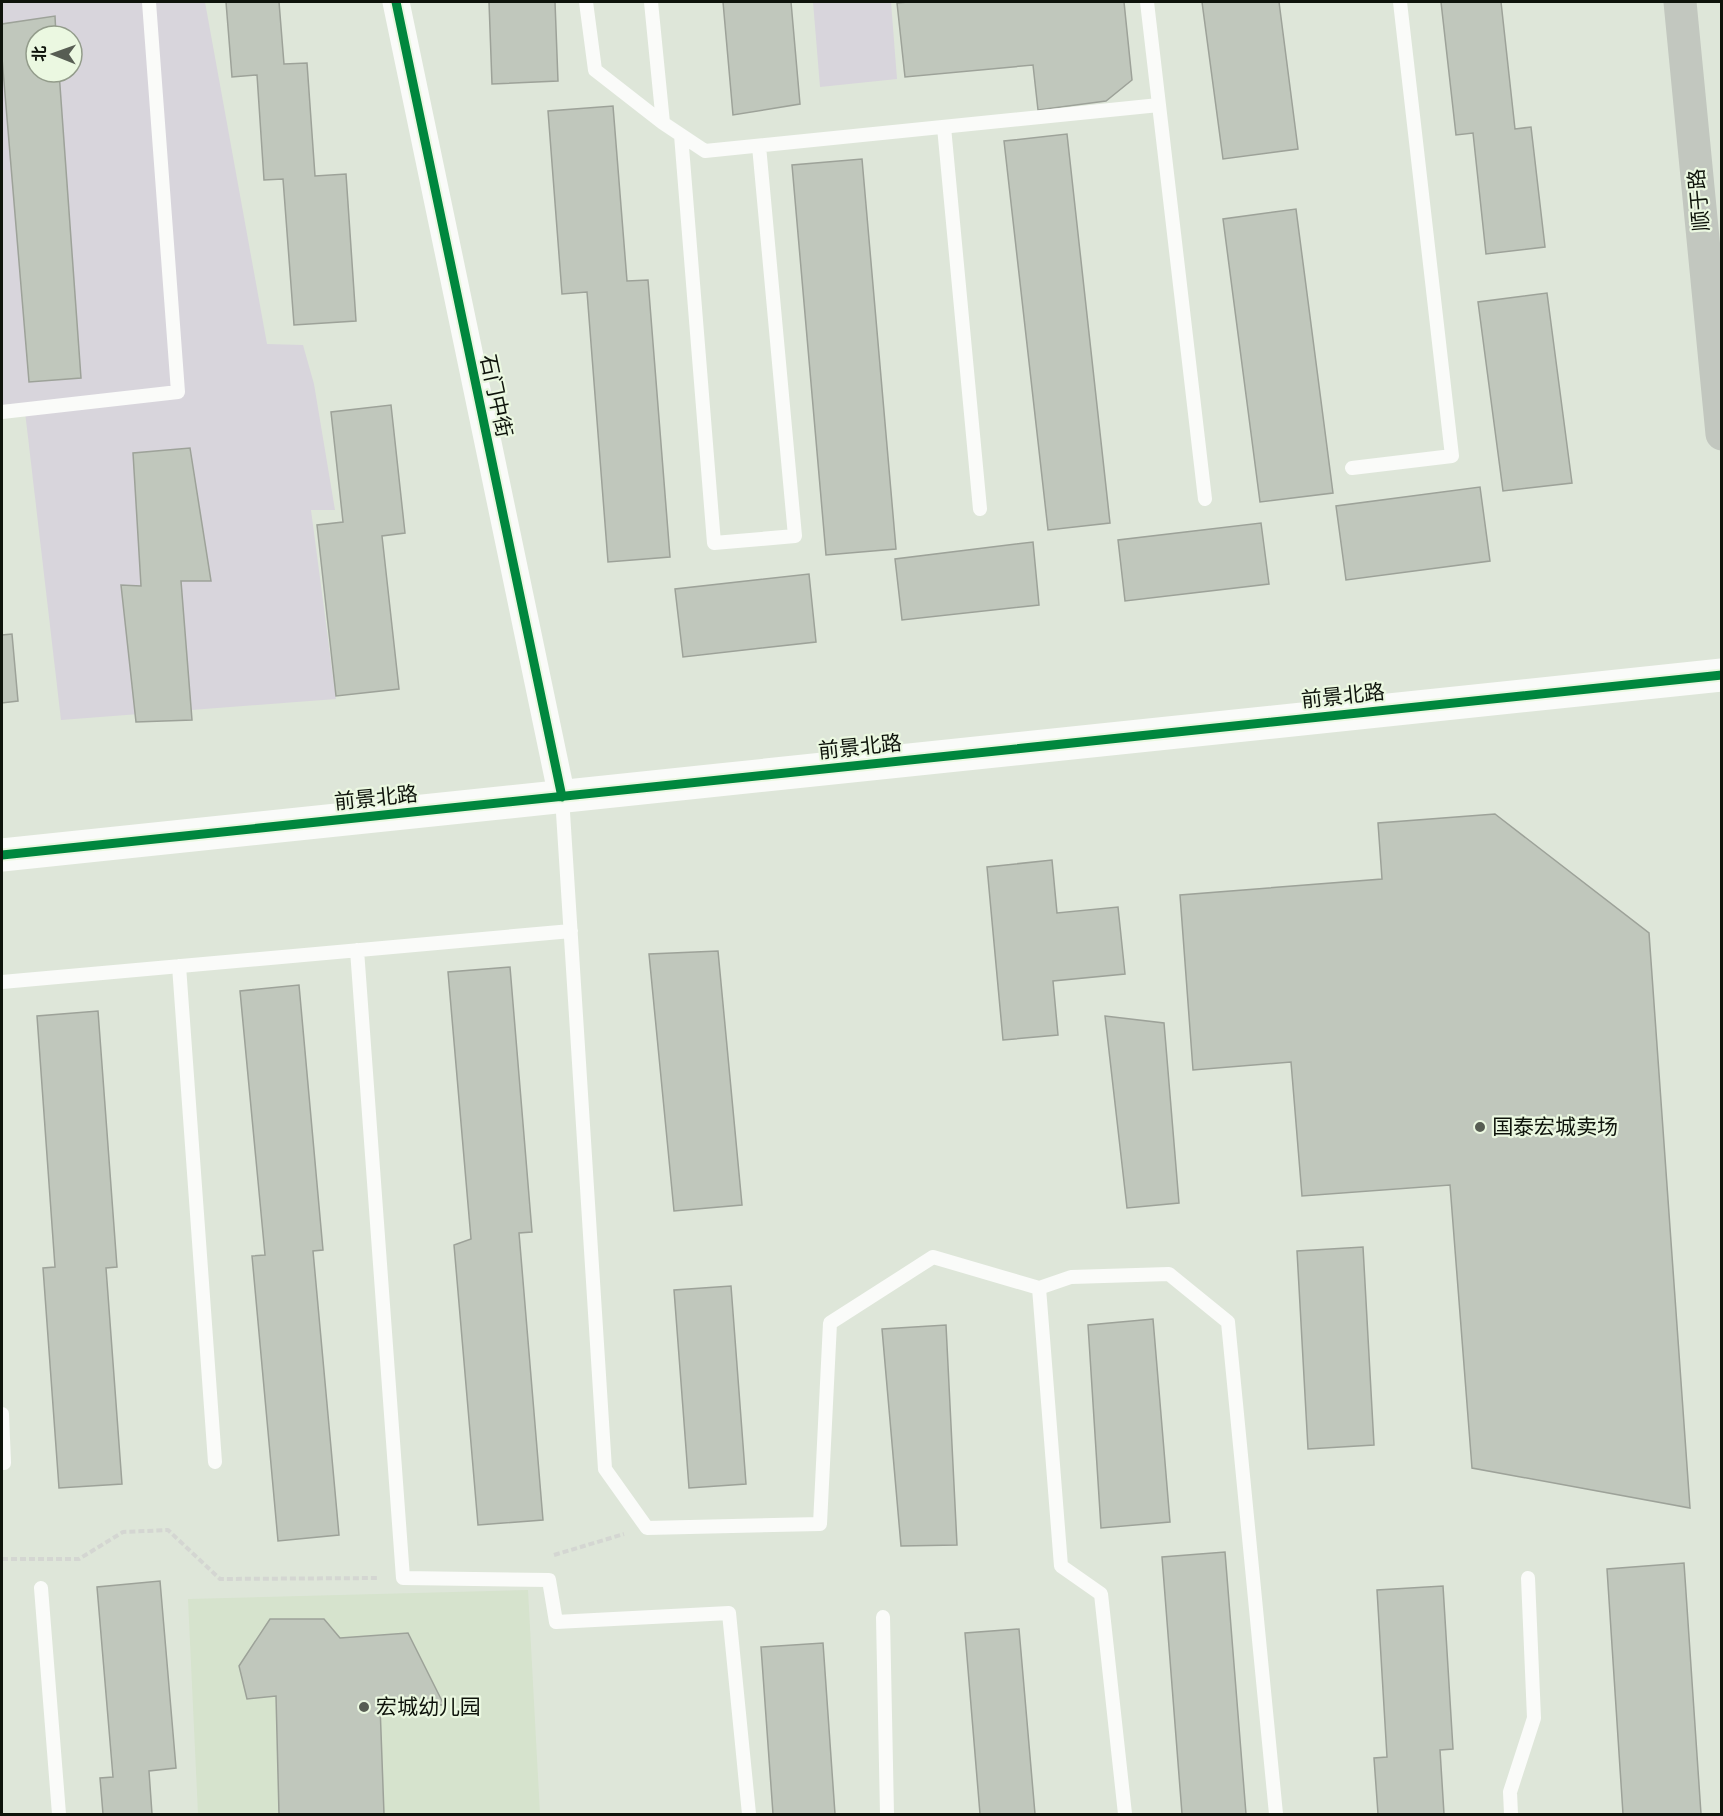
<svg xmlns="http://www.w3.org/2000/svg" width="1723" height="1816" viewBox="0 0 1723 1816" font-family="Jost,'Noto Sans SC',sans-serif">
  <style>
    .built { fill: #d6e3cd }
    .green { fill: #d8d5dc; fill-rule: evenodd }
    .building { fill: #c0c7bc; stroke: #9da299; stroke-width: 1.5 }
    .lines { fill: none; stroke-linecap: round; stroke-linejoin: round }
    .path { stroke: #d4d6d2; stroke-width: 4; stroke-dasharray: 6 3; stroke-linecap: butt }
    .service { stroke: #fafbf9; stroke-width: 14 }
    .minor { stroke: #fafbf9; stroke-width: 27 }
    .tertiary { stroke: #fafbf9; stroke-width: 33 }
    .primary { stroke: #c2c7bf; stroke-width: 33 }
    .cycleway-casing { stroke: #ebf8e1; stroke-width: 13 }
    .cycleway { stroke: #00873e; stroke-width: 9 }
    .poi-dot { fill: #575d53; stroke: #ebf8e1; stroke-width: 2 }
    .labels { text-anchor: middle; stroke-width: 4.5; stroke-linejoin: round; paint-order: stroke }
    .street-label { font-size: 21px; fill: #0e130b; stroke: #ebf8e1 }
    .poi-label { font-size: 21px; fill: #0e130b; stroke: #ebf8e1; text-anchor: start }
  </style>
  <rect width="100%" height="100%" fill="#dee6d9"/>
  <path class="built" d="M528,1590L540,1814H198L188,1599Z"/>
  <path class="green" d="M2,2H205L267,344L303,345L314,384L335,510H311L336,699L61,720L24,403L2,405ZM36,36H72V72H36Z
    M813,2H891L897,79L820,87Z"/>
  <path class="building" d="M226,2H279L284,64L307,63L315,176L346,174L356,321L294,325L283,179L264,180L257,75L232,77Z
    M489,2H555L558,81L492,84Z
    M723,2H791L800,104L733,115Z
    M908,2H1124L1132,80L1106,101L1038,110L1033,65L905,77L897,3Z
    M1202,2H1279L1298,149L1223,159Z
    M1441,2H1501L1515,129L1531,127L1545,247L1486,254L1473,133L1456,135Z
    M55,16L56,36H36V72H59L81,378L29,382L2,58V24Z
    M613,106L627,281L648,280L670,557L608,562L587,292L562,294L548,111Z
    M1067,134L1110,523L1048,530L1004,141Z
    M862,159L896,549L826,555L792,165Z
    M1296,209L1333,493L1260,502L1223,219Z
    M1547,293L1572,483L1503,491L1478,302Z
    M391,405L405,533L382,536L399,689L336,696L317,525L343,522L331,412Z
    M190,448L211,581H181L192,720L136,722L121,585L141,586L133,453Z
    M1480,487L1490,561L1346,580L1336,506Z
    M1261,523L1269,584L1125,601L1118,540Z
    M1033,542L1039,605L902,620L895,559Z
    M809,574L816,642L683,657L675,589Z
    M12,634L18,701L2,703V635Z
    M1495,814L1649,933L1690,1508L1472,1468L1450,1185L1302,1196L1291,1062L1193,1070L1180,895L1382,879L1378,823Z
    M1052,860L1057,913L1118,907L1125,974L1053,981L1058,1035L1003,1040L987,867Z
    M718,951L742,1205L674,1211L649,954Z
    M510,967L532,1232L519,1233L543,1520L478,1525L454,1245L471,1239L448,972Z
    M299,985L323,1250L313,1251L339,1535L278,1541L252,1256L265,1255L240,991Z
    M98,1011L117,1267L106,1268L122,1484L59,1488L43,1268L55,1267L37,1016Z
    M1105,1016L1164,1023L1179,1203L1127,1208Z
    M1363,1247L1374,1445L1308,1449L1297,1251Z
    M731,1286L746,1484L689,1488L674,1290Z
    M1153,1319L1170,1522L1101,1528L1088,1325Z
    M946,1325L957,1545L901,1546L882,1329Z
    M1225,1552L1246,1814H1182L1162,1557Z
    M1684,1563L1701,1814H1623L1607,1569Z
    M160,1581L176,1768L149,1771L152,1814H103L100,1778L113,1777L97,1587Z
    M1443,1586L1453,1749L1440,1750L1444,1814H1378L1374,1758L1387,1757L1377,1590Z
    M270,1619H324L340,1638L408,1633L444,1705H380L384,1814H279L276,1696L247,1699L239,1666Z
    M1019,1629L1035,1814H980L965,1633Z
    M823,1643L835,1814H773L761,1647Z"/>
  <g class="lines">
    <path class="path" d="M554,1555L624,1534
      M2,1559H79L123,1532L168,1530L220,1579L379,1578"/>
    <path class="service" d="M586,2L595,70L663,123
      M651,2L663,123L705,151L1159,105L1147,2
      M1159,105L1205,499
      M944,127L980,509
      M681,135L714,543L795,536L759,146
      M2,412L178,392L149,2
      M1352,468L1452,456L1400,2
      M562,797L605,1469L647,1528L820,1524L830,1323L933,1257L1039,1288L1071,1277L1169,1274L1228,1322L1276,1814
      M357,950L403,1578L549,1580L556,1622L729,1613L749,1814
      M179,966L215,1462
      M2,982L571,931
      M1039,1288L1061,1566L1101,1594L1125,1814
      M2,1414L4,1463
      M41,1588L59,1814
      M883,1617L887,1814
      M1511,1814L1510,1792L1534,1718L1528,1578"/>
    <path class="minor" d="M396,2L562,797"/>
    <path class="tertiary" d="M2,855L1722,675"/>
    <path class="primary" d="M1680,2L1722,434"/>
    <g class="cycleway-casing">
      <path id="cycleway" d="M396,2L562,797
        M2,855L1722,675"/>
    </g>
    <use href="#cycleway" class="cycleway"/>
  </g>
  <g class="poi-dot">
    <circle cx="1480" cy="1127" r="6"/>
    <circle cx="364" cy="1707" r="6"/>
  </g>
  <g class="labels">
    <g class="street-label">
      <text transform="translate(1699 200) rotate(-95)" y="7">顺于路</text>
      <text transform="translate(496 396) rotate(78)" y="7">石门中街</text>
      <text transform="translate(1343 696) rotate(-6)" y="7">前景北路</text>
      <text transform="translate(860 747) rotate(-6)" y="7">前景北路</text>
      <text transform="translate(376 798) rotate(-6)" y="7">前景北路</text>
    </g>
    <g class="poi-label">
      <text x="1492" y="1134">国泰宏城卖场</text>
      <text x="376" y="1714">宏城幼儿园</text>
    </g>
  </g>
  <rect width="1723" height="1816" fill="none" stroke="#0e130b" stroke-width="6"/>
  <g transform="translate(54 54) rotate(271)"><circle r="28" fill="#ebf8e1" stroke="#939c8b" stroke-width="1.5"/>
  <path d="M0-4.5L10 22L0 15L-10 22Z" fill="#575d53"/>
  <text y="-9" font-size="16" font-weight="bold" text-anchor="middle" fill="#0e130b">北</text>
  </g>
</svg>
